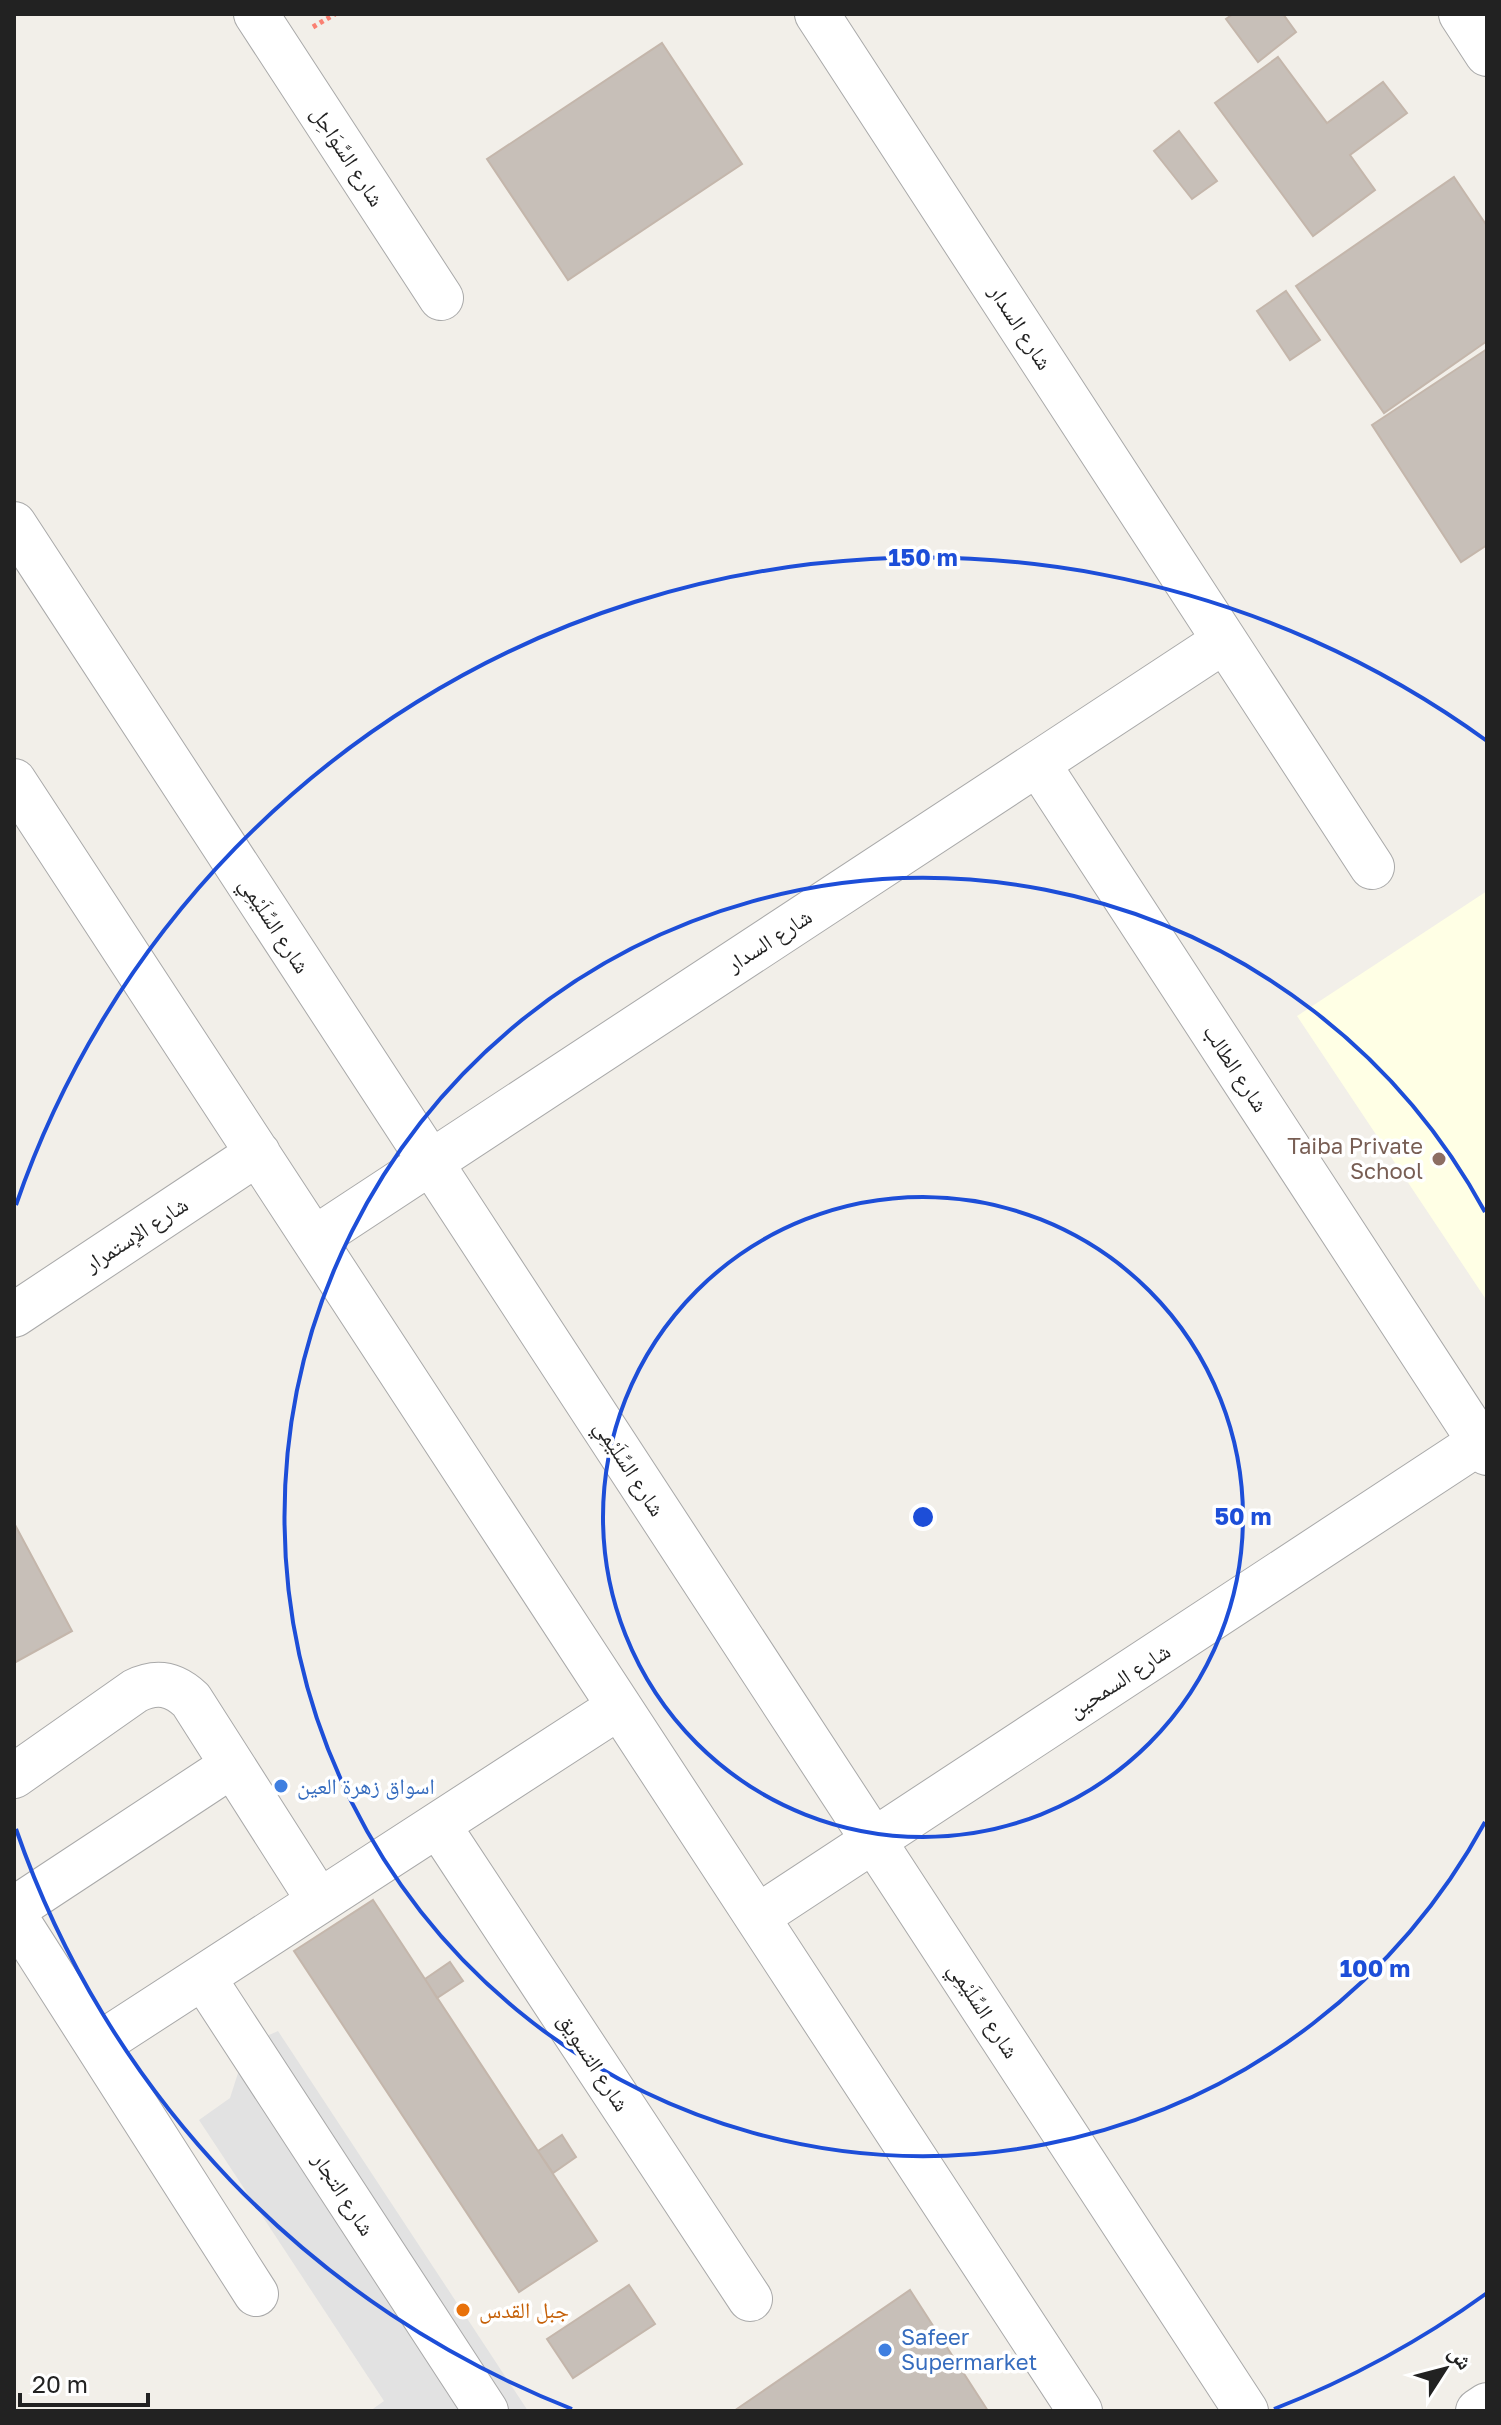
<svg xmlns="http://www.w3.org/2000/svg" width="1501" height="2425" viewBox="0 0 1501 2425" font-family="'Golos Text','Noto Naskh Arabic',sans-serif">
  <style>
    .education { fill: #ffffe5 }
    .parking { fill: #e2e2e2 }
    .building { fill: #c7bfb8; stroke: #c4b6ab; stroke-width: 2 }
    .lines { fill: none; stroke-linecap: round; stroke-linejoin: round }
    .minor-casing { stroke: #a9a9a9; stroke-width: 46 }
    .path { stroke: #fa8072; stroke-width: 5; stroke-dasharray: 4 4; stroke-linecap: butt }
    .minor { stroke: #fff; stroke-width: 44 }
    .ring { fill: none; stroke: #1d4ed8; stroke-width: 4 }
    .education-dot { fill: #8d6e63; stroke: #fff; stroke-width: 3 }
    .shop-dot { fill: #3f7fe0; stroke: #fff; stroke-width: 3 }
    .food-dot { fill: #e8710a; stroke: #fff; stroke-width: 3 }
    .labels { text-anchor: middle; stroke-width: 7; stroke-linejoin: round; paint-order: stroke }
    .street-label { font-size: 22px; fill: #222; stroke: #fff }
    .education-label { font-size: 22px; fill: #785e54; stroke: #fff; text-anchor: end }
    .shop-label { font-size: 22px; fill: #366cbe; stroke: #fff; text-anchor: start }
    .food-label { font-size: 22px; fill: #c56008; stroke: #fff; text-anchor: start }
    .centre { fill: #1d4ed8; stroke: #fff; stroke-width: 4 }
    .ring-label { font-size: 24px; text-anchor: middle; font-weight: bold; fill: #1d4ed8; stroke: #fff; stroke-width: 7; stroke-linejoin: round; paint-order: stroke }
  </style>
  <rect width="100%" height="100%" fill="#f2efe9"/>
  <path class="education" d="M1487,891V1301L1297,1016Z"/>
  <path class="parking" d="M278,2031L528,2411H370L384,2401L199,2120L230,2098L247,2045Z"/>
  <path class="building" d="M1233,14H1283L1296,32L1258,62L1226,19Z
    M662,43L742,164L568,280L487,159Z
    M1278,57L1327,123L1383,82L1407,113L1350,155L1375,190L1313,236L1215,103Z
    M1179,131L1217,181L1192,199L1154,151Z
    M1454,177L1487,226V341L1384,413L1296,286Z
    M1286,291L1320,340L1290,360L1257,311Z
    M1487,349V545L1461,562L1372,425Z
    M14,1523L72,1631L14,1663Z
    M373,1900L597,2241L519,2292L294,1951Z
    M450,1962L463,1981L437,1998L425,1979Z
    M562,2135L576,2157L553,2173L538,2151Z
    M629,2285L655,2324L573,2378L547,2339Z
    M910,2290L988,2411H734Z"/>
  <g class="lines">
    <g class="minor-casing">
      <path id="minor" d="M256,14L441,298
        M817,14L1372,867
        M1461,14L1487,54
        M14,524L1246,2411
        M1038,764L1487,1453
        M14,781L1080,2411
        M314,1239L1224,641
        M14,1315L258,1153
        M14,1776L135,1691C157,1680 174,1684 191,1700L319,1901
        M438,1825L750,2299
        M14,1909L231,1766
        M14,1915L256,2294
        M757,1917L1480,1442
        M203,1977L486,2411
        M98,2045L619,1707
        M1478,2411L1487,2405"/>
    </g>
    <path class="path" d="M313,27L335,14"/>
    <use href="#minor" class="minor"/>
  </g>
  <g class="ring">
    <circle cx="923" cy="1517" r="320"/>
    <path d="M1485 1822A639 639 0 1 1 1485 1212"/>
    <path d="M1487 2293A959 959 0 0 1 1274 2409M572 2409A959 959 0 0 1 16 1829M16 1205A959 959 0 0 1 1487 741"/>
  </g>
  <circle class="education-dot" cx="1439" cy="1159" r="8"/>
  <g class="shop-dot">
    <circle cx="281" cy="1786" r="8"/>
    <circle cx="885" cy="2350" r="8"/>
  </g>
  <circle class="food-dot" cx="463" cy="2310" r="8"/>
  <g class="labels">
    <g class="street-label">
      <text transform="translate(348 156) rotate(57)" y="8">شارع السَّوَاحِل</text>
      <text transform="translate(1021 327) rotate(57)" y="8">شارع السدار</text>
      <text transform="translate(275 925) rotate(57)" y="8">شارع السِّلَيْمِي</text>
      <text transform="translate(769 940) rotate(-33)" y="8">شارع السدار</text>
      <text transform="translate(1236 1068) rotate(57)" y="8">شارع الطالب</text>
      <text transform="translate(136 1234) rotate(-33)" y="8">شارع الإستمرار</text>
      <text transform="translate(630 1468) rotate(57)" y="8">شارع السِّلَيْمِي</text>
      <text transform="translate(1119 1680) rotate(-33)" y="8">شارع السمحين</text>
      <text transform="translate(984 2010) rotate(57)" y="8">شارع السِّلَيْمِي</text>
      <text transform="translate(594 2062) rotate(57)" y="8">شارع التسويق</text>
      <text transform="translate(344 2194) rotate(57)" y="8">شارع التجار</text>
    </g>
    <g class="education-label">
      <text x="1423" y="1154">Taiba Private<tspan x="1423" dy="25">School</tspan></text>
    </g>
    <g class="shop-label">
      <text x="297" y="1794">اسواق زهرة العين</text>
      <text x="901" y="2345">Safeer<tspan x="901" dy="25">Supermarket</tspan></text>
    </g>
    <g class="food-label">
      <text x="479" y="2318">جبل القدس</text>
    </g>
  </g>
  <circle cx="923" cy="1517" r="12" class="centre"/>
  <g class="ring-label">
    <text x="923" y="566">150 m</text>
    <text x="1243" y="1525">50 m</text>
    <text x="1375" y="1977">100 m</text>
  </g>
  <rect width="1501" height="2425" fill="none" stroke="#222222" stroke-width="32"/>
  <g transform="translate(1445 2369) rotate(54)" stroke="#ffffff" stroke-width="6" paint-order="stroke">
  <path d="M0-6L14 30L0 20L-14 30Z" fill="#222222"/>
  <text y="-12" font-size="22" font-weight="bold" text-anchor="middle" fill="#222222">ش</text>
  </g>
  <path d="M20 2393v12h128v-12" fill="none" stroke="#222222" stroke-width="4"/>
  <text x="32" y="2393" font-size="24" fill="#222222" stroke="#ffffff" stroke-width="6" paint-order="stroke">20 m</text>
</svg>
